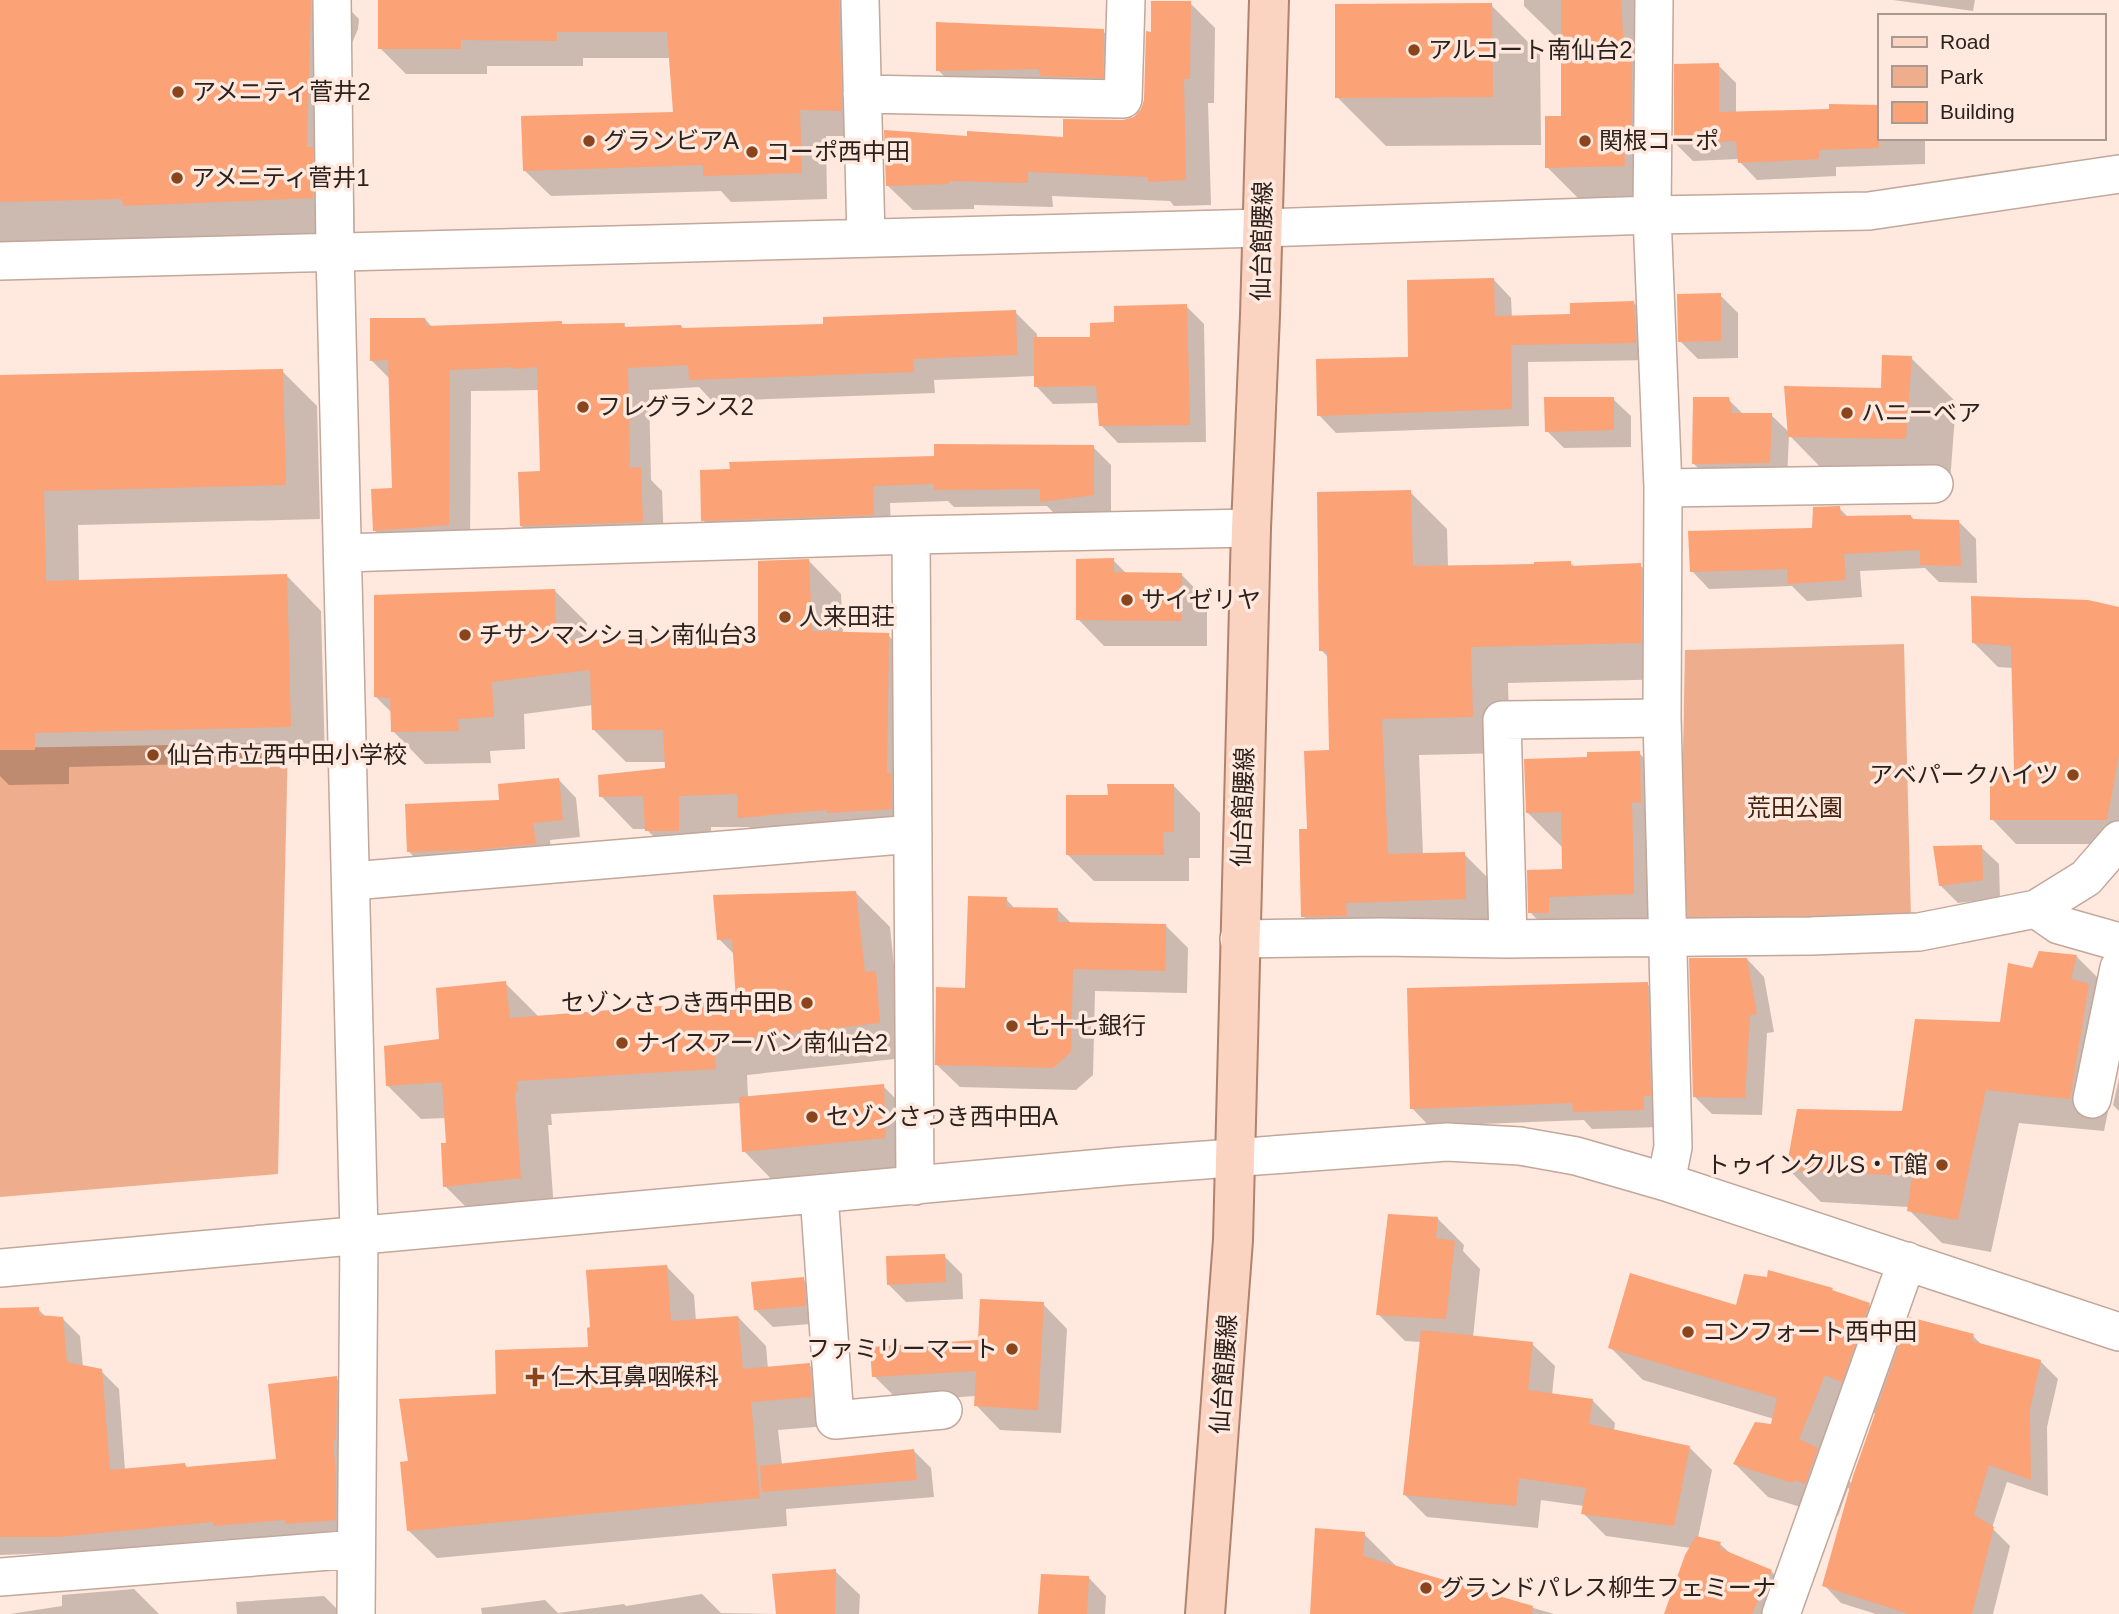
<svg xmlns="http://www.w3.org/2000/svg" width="2119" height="1614" viewBox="0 0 2119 1614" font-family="Arial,'Noto Sans JP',sans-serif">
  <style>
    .green { fill: #eeae8e }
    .shadow { fill: #0003; fill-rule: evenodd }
    .building { fill: #fba276 }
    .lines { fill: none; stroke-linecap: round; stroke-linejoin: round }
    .minor-casing { stroke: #c2a79a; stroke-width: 40 }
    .major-casing { stroke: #af836d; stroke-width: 42 }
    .minor { stroke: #fff; stroke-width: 37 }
    .major { stroke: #fad4c1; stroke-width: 38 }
    .poi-dot { fill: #8a451d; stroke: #ffe8dd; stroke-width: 2.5 }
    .labels { text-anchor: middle; stroke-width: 7; stroke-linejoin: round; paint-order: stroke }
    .poi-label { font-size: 24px; fill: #2c221d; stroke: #ffe8dd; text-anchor: start }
    .street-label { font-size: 24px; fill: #2c221d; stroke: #ffe8dd }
    .park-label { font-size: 24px; fill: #44220f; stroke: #ffe8dd }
  </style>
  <rect width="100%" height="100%" fill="#ffe8dd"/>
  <path class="green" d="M1904,644L1911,918L1693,926L1680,908L1685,650Z
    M288,743L278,1174L0,1197V748Z"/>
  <path class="shadow" d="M0,0H340L359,19L358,29L352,43L348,184L354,190L355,239L0,244Z
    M380,0H843L867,136H826L827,199L731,202L721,191L551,196L524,170L675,113L671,58H583V66H487V74H406L380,48Z
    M1524,0H1659V123L1672,136L1671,185H1664L1665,206L1587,207L1547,167L1562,117L1563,44L1524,6Z
    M1893,0H1975L1973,11Z
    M1190,3L1215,28L1214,103H1208L1211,205L1174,206L1170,201L1052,196L1053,207L974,205V209L913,210L887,185L969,138L1064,139L1135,119L1143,110L1152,33Z
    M1491,5L1540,54L1541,145L1386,146L1337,97Z
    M1103,31L1121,49L1120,95L956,88L938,70Z
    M1718,65L1736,83V113L1831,111V106L1879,107V138H1925V164L1836,167V176L1757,180L1740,162L1739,159L1693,161L1675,143Z
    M1494,280L1511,298L1512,318L1572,316L1634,303L1651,321L1653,360L1528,362L1529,426L1336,433L1319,415L1410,358Z
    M1720,295L1738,313V358L1698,359L1680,341Z
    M1186,306L1204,324L1206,442L1118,443L1101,425L1099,403L1053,404L1036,386V376L934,380L935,393L712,401L699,387L649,390L651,480L662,491L664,544L543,548L521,526L541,473L539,390L471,391L470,547L396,552L374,530L394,490L390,379L371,360L425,319L432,327L561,323L564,326L624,325L628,329L681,326L684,330L825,326L1015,312L1037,334V339H1092L1115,324Z
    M1911,358L1956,402L1950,482L1834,481L1789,435L1787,480L1711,481L1693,463L1728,399L1744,415H1771L1790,433L1883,390Z
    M282,371L317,406L320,519L78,525L79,582L287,576L321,611L325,761L69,767V784L9,785L0,776V377Z
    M1613,399L1631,416V447L1564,448L1547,431Z
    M1093,447L1111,465V512L1060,519L1047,506L954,507L948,501L890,503L891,532L720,538L703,520L936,458Z
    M1410,492L1447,529L1448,567L1570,563L1575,567L1640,565L1677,602L1678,679L1508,683L1510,753L1419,755L1423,855L1464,854L1501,891L1502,935L1340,953L1303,916L1309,831L1331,751L1329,658L1321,650Z
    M1839,508L1849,518L1911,516L1915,521H1958L1976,539L1977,583L1939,582L1925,568L1860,571L1862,597L1807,601L1792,586L1709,589L1692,571L1813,530Z
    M1113,560L1127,574H1181L1207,601V646H1104L1078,619Z
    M809,561L841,594L843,634L888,635L921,668L924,841L772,850L749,827H711V863L679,862L646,829H633L601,796L666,770V762H626L594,730L593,705L524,714L525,749L490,751L491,763L425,764L393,731L392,713L376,697L555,591L587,623V641L759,636Z
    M2119,609V844H2016L1992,819L2015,773L2013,668L1998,667L1974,643Z
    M1639,753L1683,797L1684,846H1676L1678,938L1593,956L1574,957L1530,912L1564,871L1563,848L1527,812L1589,759Z
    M559,780L576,798L580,837L550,840L552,861L427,869L409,852L501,802Z
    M1174,786L1200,813V858H1189V881H1094L1068,855L1110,797Z
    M1981,847L1999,864L2000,898L1958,903L1940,885Z
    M856,893L890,927L897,995L913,1057L747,1075L748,1098L883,1086L932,1135L934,1186L792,1200L744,1151L741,1103L551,1114L552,1125H548L554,1211L479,1220L445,1186L448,1144L446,1118L421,1119L387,1085L505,983L540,1018L738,1001L735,955L719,939Z
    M1006,899L1015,909L1058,910L1072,924L1165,925L1188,948L1187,993L1095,991L1093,1075L1076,1090L960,1087L937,1065Z
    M2076,956L2109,989L2119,1057L2104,1131L2019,1123L1991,1252L1942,1243L1909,1210V1207L1821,1202L1788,1169L1904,1113L2001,1024L2033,971Z
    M1747,959L1764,977L1774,1032L1767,1033L1762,1115L1712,1114L1694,1096Z
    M1647,984L1665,1001L1661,1127L1592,1129L1584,1120L1429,1126L1412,1108Z
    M2119,1078V1111L2113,1105Z
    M1437,1218L1464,1245L1463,1251L1480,1269L1473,1338L1532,1344L1555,1366L1552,1395L1592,1400L1615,1423L1614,1431L1689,1447L1712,1470L1698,1538L1720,1544L1731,1554L1771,1571L1789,1589L1777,1614H1671L1691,1548L1606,1536L1583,1513L1584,1506L1541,1500L1538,1528L1427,1517L1404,1494L1421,1342L1405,1341L1378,1314Z
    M944,1256L962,1274L963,1299L906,1302L888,1284Z
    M666,1266L694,1295L696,1321L738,1317L766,1346L768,1369L809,1365L838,1393L840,1425L778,1430L782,1465L914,1451L931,1468L934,1497L786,1509L787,1526L437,1558L408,1530L409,1463L498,1396L590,1349Z
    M803,1279L821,1297L823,1323L773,1327L755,1309Z
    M1043,1304L1067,1329L1061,1433L1000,1430L976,1405V1396L899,1401L874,1376L979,1342Z
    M1869,1305L1903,1339L1973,1336L1983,1346L2040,1361L2058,1379L2047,1427L2048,1496L2007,1482L1992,1528L2010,1546L1993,1614H1876L1841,1603L1824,1585L1851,1489L1848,1488L1838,1516L1827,1512L1826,1515L1768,1497L1735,1464L1772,1426L1774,1419L1643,1380L1610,1347L1737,1307ZM1858,1407L1876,1414L1852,1484L1834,1466Z
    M38,1309L47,1318L63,1319L80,1336L83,1367L101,1371L119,1389L125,1470L185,1465L189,1469L278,1460L336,1378L354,1395L353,1537L233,1543L229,1539L77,1552L0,1555V1310Z
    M1364,1534L1398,1568L1554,1614H1311Z
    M835,1571L860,1595L859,1614H482L481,1608L545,1600L558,1613L624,1604L626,1606L702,1594L721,1613L778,1614Z
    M1089,1578L1106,1596L1105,1614H1040Z
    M134,1589L159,1614H10L62,1606V1595Z
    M324,1596L342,1614H237L236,1602Z"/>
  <path class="building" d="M0,0H311L307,147H313V198L123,206L122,199L0,202Z
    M378,0H839L842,111L800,110L802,173L703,176V165L523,171L521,116L673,112L667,32H557V41L461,40V49H378Z
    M1561,0H1621L1624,51H1631L1632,64V145H1624L1625,166L1545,168V116H1561Z
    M1151,1H1191L1190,79H1184L1186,180L1148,182V177L1028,172V183L949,181V184L886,186L884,130L967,136V131L1063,137V119L1123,120L1134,117L1141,109L1144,100L1146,31L1151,32Z
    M1492,3L1493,97L1335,98V4Z
    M936,22L1104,29L1103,78L1040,76L1039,69L936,71Z
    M1719,63V112L1829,109V104L1879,105V148L1819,150V159L1738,163L1736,141L1674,144V64Z
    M1494,278L1495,316L1570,314V303L1634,301L1636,343L1511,345L1512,409L1317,416L1316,359L1408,357L1407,280Z
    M1721,293V341L1678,342L1677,294Z
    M1187,304L1190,425L1099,426L1096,386L1034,387V337H1090V323L1114,322V306Z
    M1016,310L1017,355L913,359L914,372L689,380L688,365L628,368L630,468L641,467L643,522L520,526L518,472L540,471L537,367L514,369L513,367L450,370L449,525L373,531L371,489L392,488L388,360L370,361V318H425L426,326L562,321V324L625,323L624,327L681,325L682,328L823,324V317Z
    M1882,355L1912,356L1906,439L1788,437L1784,386L1881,388Z
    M283,369L286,485L44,491L46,581L287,574L291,727L35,733V750H0V375Z
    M1544,397H1614V430L1545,432Z
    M1693,397H1729L1732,413H1772L1770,463L1692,464Z
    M934,444L1094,445V495L1040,502V489L934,490V484L873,486L874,515L701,521L700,470L730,469L729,462L934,456Z
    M1411,490L1413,566L1534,564V562L1571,561V566L1641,563V643L1471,647L1473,717L1382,719L1388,854L1465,852L1466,899L1346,903L1347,916L1301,917L1299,829H1307L1304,751L1329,750L1327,651H1319L1317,492Z
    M1840,506L1841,516L1911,515V519L1959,520L1961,566L1920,565V550L1844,554L1846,580L1788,584L1787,569L1690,572L1688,531L1812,528L1813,507Z
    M1114,558V572L1182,573L1181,621L1076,620V559Z
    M809,559L812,631L889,633L887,773H891L892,809L827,813V810L738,818L737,794L679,796V831H645L643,796L599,797L598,775L665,768L663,730H592L590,670L492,682L494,717L458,719L459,731L391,732L390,698L374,697V595L555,589L556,640L658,639V635H758V561Z
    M1971,596L2088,600L2119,607V754L2107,820H1990V771H2014L2011,646L1972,643Z
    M1640,751L1641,803L1632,802L1634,894L1549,897V913H1528L1527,870L1562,869L1561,812L1526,813L1524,759L1587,757V752Z
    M559,778L563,820L533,823L536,844L476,850L407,852L405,804L499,800L498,784Z
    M1107,784H1174V832H1163L1164,855H1066V795H1108Z
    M1982,845L1983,880L1939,886L1933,846Z
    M856,891L865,972L876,971L880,1023L714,1042L716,1069L517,1081L518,1091L515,1092L521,1178L443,1187L441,1143H446L442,1082L386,1086L384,1046L439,1039L436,988L506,981L510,1018L736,1000L732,939L717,940L713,895Z
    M968,896L1007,897L1006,907L1058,908V922L1166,924L1165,971L1073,969L1071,1052L1053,1068L935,1065L936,987L965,988Z
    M2039,951L2077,955L2071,979L2089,984L2070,1099L1986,1090L1958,1220L1907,1211L1912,1176L1786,1170L1797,1109L1902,1111L1915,1019L2000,1022L2008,963L2032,968Z
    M1689,958H1747L1757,1014L1750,1015L1745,1098L1693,1097Z
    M1648,982L1651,1096H1644V1110L1573,1112L1572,1103L1410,1109L1407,988Z
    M884,1084L886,1138L742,1152L739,1097Z
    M1388,1214L1438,1217L1436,1238L1455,1241L1446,1319L1376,1315Z
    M945,1254L946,1282L887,1285L886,1256Z
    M667,1265L671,1321L738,1316L743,1369L810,1363L812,1397L751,1402L760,1498L407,1531L400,1462L408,1461L399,1399L496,1394L495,1350L588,1347L587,1328L590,1327L586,1270Z
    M1768,1270L1833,1288L1832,1290L1870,1303L1842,1382L1825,1375L1799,1439L1818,1448L1805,1484L1794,1480L1793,1483L1733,1464L1755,1422L1771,1424L1777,1398L1608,1348L1630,1273L1736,1305L1744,1274L1767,1277Z
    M804,1277L806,1306L754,1310L751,1282Z
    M980,1299L1044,1302L1038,1410L974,1406L976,1371L872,1377L870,1347L978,1340Z
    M39,1307V1315L63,1317L67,1362L102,1369L110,1470L185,1463L186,1467L276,1459L268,1384L337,1376L336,1440H333L336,1475V1520L285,1524V1520L213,1526V1522L58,1537H0V1308Z
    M1909,1317L1974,1334L1972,1341L2041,1360L2030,1409L2031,1480L1989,1465L1974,1515L1994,1527L1972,1614H1909L1822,1586L1853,1476Z
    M1421,1330L1533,1342L1528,1390L1593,1399L1589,1424L1690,1446L1674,1526L1581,1514L1586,1488L1519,1478L1516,1506L1403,1495Z
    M914,1449L917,1480L762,1492L760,1466Z
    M1315,1528L1365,1532L1363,1556L1533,1606L1532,1614H1310Z
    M1696,1536L1721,1542L1719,1548L1772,1570L1752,1614H1664L1685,1555Z
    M836,1569L835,1614H776L772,1574Z
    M1041,1574L1089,1576L1087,1614H1038Z"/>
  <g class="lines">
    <g class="minor-casing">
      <path id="minor" d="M332,0L335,252L359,1234L356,1614
        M860,0L866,238
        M1654,0L1652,215L1663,488L1662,718L1673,1147L1666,1182
        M862,94L1123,99L1126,0
        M0,261L1262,228L1652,215L1869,211L2119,174
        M1663,488L1934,484
        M911,535L915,1186
        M343,553L911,535L1251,528
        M352,881L913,834
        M2036,909L2059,925L2119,942
        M1239,939L1380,937L1508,939L1811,936L1919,932L2036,909L2086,878L2119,840
        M1508,939L1502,720L1662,718
        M2092,1099L2119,968
        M819,1194L835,1420L943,1410
        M0,1268L1124,1166L1447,1142L1520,1146L1576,1156L1666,1182L2119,1332
        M0,1577L356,1549
        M1781,1614L1907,1261"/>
    </g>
    <g class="major-casing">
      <path id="major" d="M1205,1614L1233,1240L1251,528L1260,315L1269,0"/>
    </g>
    <use href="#minor" class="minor"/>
    <use href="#major" class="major"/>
  </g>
  <g class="poi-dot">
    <circle cx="1414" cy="50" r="7"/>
    <circle cx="178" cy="92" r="7"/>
    <circle cx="589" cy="141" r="7"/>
    <circle cx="1585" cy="141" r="7"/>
    <circle cx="752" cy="152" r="7"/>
    <circle cx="177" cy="178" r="7"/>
    <circle cx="583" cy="407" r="7"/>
    <circle cx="1847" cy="413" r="7"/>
    <circle cx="1127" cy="600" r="7"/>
    <circle cx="785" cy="617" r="7"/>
    <circle cx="465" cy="635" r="7"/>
    <circle cx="153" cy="755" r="7"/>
    <circle cx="2073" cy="775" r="7"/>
    <circle cx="807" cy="1003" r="7"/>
    <circle cx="1012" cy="1026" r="7"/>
    <circle cx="622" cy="1043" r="7"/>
    <circle cx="812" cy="1117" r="7"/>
    <circle cx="1942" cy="1165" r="7"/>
    <circle cx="1688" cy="1332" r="7"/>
    <circle cx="1012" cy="1349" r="7"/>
    <path d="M531.5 1366.5h7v7h7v7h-7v7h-7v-7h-7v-7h7z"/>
    <circle cx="1426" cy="1588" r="7"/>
  </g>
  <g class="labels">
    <g class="poi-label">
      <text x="1428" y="58">アルコート南仙台2</text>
      <text x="192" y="100">アメニティ菅井2</text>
      <text x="603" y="149">グランビアA</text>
      <text x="1599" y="149">関根コーポ</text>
      <text x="766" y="160">コーポ西中田</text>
      <text x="191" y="186">アメニティ菅井1</text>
      <text x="597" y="415">フレグランス2</text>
      <text x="1861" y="421">ハニーベア</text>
      <text x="1141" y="608">サイゼリヤ</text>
      <text x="799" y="625">人来田荘</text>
      <text x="479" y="643">チサンマンション南仙台3</text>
      <text x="167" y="763">仙台市立西中田小学校</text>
      <text x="2059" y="783" text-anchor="end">アベパークハイツ</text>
      <text x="793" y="1011" text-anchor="end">セゾンさつき西中田B</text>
      <text x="1026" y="1034">七十七銀行</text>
      <text x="636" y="1051">ナイスアーバン南仙台2</text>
      <text x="826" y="1125">セゾンさつき西中田A</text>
      <text x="1928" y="1173" text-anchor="end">トゥインクルS・T館</text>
      <text x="1702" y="1340">コンフォート西中田</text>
      <text x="998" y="1357" text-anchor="end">ファミリーマート</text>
      <text x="551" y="1385">仁木耳鼻咽喉科</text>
      <text x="1440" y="1596">グランドパレス柳生フェミーナ</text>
    </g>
    <g class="street-label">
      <text transform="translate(1262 241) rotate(-89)" y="8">仙台館腰線</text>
      <text transform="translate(1243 807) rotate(-88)" y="8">仙台館腰線</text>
      <text transform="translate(1224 1374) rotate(-86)" y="8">仙台館腰線</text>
    </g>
    <g class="park-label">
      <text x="1795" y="816">荒田公園</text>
    </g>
  </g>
  <rect x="1878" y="14" width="228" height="126" fill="#ffe8dd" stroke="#ab9990" stroke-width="2"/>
  <rect x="1892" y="37" width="35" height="10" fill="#fad4c1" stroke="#ab9990" stroke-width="2"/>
  <text x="1940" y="49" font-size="21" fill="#2c221d">Road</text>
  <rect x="1892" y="66" width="35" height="21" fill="#eeae8e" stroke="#ab9990" stroke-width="2"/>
  <text x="1940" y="84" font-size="21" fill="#2c221d">Park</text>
  <rect x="1892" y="102" width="35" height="21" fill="#fba276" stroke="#ab9990" stroke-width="2"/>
  <text x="1940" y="119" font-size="21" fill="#2c221d">Building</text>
</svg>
